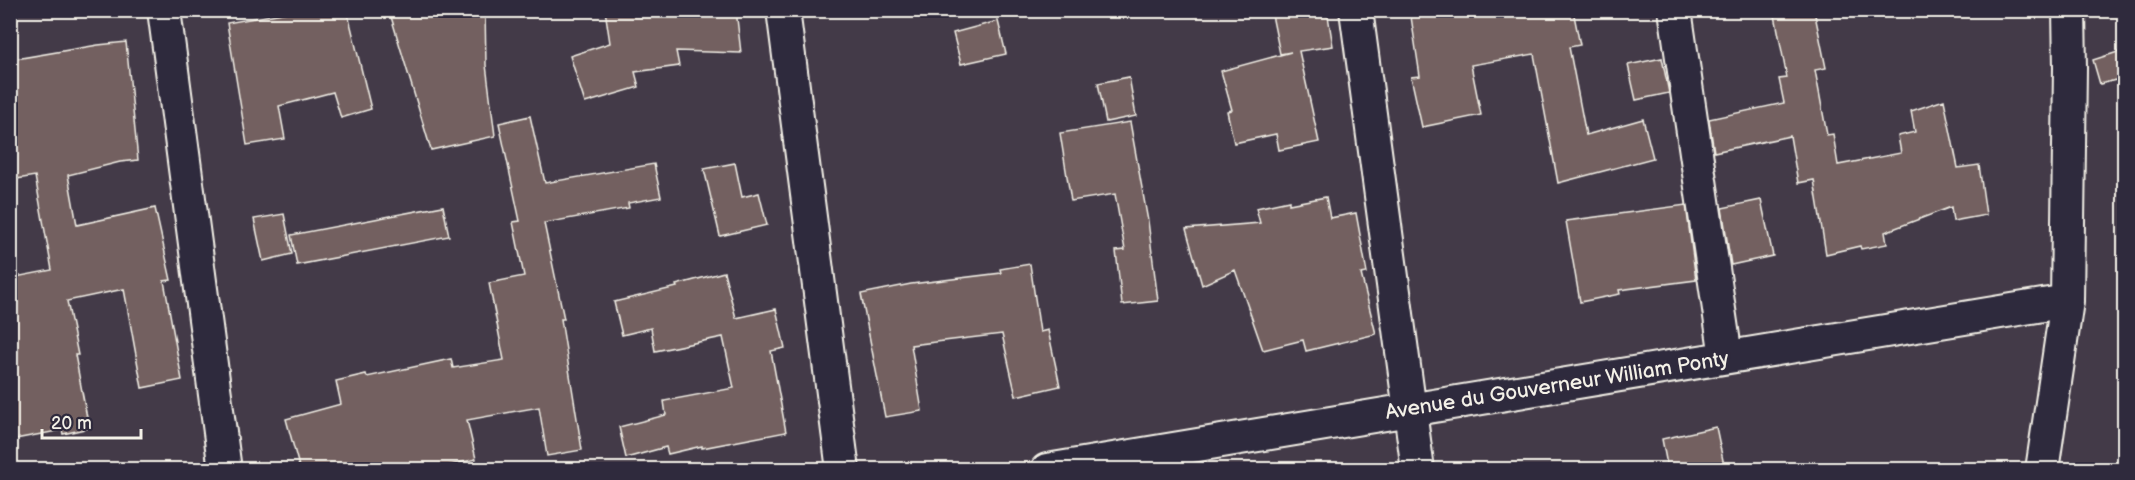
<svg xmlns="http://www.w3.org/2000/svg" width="2135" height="480" viewBox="0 0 2135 480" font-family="'Balsamiq Sans',sans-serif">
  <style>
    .building { fill: #736160; stroke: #f4f1e8; stroke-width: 1.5 }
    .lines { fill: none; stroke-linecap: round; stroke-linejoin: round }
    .street-casing { stroke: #f4f1e8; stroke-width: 36 }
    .street { stroke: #2f2a3d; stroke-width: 32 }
    .labels { text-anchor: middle; stroke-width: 6; stroke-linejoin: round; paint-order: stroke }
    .street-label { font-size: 21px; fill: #f4f1e8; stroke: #2f2a3d }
  </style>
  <rect width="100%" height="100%" fill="#433a48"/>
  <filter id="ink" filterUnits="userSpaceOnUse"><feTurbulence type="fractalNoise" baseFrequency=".0167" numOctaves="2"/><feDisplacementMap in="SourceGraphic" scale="12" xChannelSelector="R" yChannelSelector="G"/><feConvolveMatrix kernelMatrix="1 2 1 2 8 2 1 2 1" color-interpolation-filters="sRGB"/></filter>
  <g filter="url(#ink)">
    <path class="building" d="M299,10H347L371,109L341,118L333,92L279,106L285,139L247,145L227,23Z
      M389,10H485L486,65L495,136L431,150Z
      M605,10H736L741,53L676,51L679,66L635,72L639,87L585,103L570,56L610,43Z
      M1271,10H1327L1333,46L1299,51L1319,142L1279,150L1276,134L1234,143L1227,111L1232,110L1221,71L1291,52L1280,54Z
      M1410,10H1573L1580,45L1569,47L1586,135L1643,119L1653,158L1558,183L1534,54L1471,65L1481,115L1422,127L1411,77L1420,76Z
      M1774,10H1814L1826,68L1815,70L1827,135L1833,134L1838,165L1901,153L1898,136L1915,132L1911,111L1944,100L1958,168L1979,165L1986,215L1953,221L1951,207L1885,232L1887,244L1861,249L1860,246L1826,254L1814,180L1798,183L1790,136L1714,152L1709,119L1784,103L1779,79L1787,78Z
      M998,21L1006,54L961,64L953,33Z
      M126,42L138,160L120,162L68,175L77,225L155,208L171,280L164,281L182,380L142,388L124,289L67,301L78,355H75L89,428L63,434L62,430L10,440V278L52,270L35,176L10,180V60L98,45Z
      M2124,50V78L2100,84L2093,60Z
      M1662,58L1669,93L1636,100L1628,65Z
      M1129,77L1136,116L1106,122L1098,83Z
      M530,116L545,183L654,164L661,197L628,203L629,208L544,223L564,319H561L582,450L547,456L539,407L467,420L476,459L430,470H300L286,419L341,404L336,381L366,374L367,377L451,359L453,368L504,360L489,283L524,276L513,222L520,221L499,123Z
      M1130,122L1148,221L1158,301L1122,305L1116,251L1125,250L1115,194L1071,201L1060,133Z
      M735,163L742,197L759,193L767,225L720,236L704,169Z
      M1326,197L1330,218L1356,213L1367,273L1361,274L1376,334L1306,351L1303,340L1263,350L1235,270L1202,285L1186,229L1260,223L1256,208L1289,201V204Z
      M1761,200L1773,256L1731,265L1722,208Z
      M1686,205L1696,280L1619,290L1620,294L1580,302L1566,221Z
      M443,206L449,236L297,265L291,235Z
      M284,214L292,254L263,261L254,219Z
      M1030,264L1040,332L1048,330L1060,386L1016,396L1002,334L911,345L922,411L885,417L861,294L911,284L1001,273L1000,269Z
      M724,272L736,318L776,309L785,348L771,351L786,432L702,448V446L668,454L666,447L626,458L619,427L666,415L664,401L734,388L723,337L655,351L651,328L622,335L614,302L677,287L676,285Z
      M1716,427L1725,470H1668L1662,439Z"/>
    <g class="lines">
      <g class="street-casing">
        <path id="street" d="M164,10L225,470
          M783,10L843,470
          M1356,10L1418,470
          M1675,10L1726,357
          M1047,470L2067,301
          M2042,470L2067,301L2070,68L2069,10"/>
      </g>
      <use href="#street" class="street"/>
    </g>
  </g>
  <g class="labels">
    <g class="street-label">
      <text transform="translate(1557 385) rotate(-9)" y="7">Avenue du Gouverneur William Ponty</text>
    </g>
  </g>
  <rect width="2135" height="480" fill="none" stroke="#2f2a3d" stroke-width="36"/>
  <rect x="18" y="18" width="2099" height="444" fill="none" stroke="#f4f1e8" stroke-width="2" filter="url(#ink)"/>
  <path d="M42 429v9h99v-9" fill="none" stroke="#f4f1e8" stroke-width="3"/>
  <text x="51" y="429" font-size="18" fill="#f4f1e8" stroke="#2f2a3d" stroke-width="4.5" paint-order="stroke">20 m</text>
</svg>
